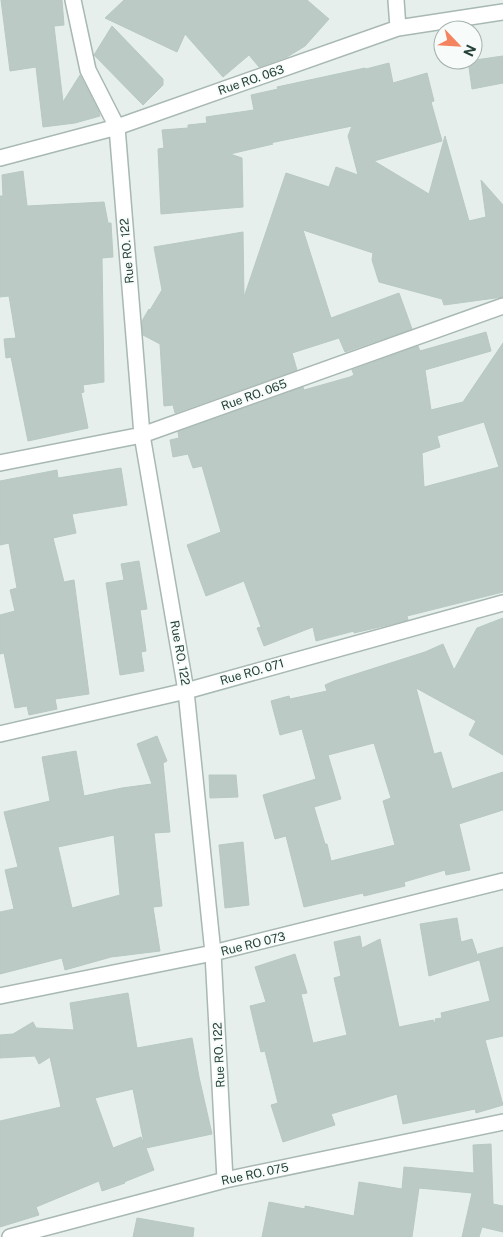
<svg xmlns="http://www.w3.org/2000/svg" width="503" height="1237" viewBox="0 0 503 1237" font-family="'Public Sans',sans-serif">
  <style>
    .building { fill: #bbcac4; stroke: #b8c9c2; fill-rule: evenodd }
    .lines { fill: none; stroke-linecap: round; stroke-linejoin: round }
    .minor-casing { stroke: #a8b8b2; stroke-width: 18 }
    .minor { stroke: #fff; stroke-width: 15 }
    .labels { text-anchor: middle; stroke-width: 4; stroke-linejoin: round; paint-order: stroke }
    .street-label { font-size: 12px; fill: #24423a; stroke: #f7fbf9 }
  </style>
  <rect width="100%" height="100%" fill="#e6efeb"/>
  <path class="building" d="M1,0H62L64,25L54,26L63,102L80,75L98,110L100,116L75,123L43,127L36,67L10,71Z
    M124,0H307L329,19L305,46L287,57L259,67L249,55L223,77L185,34L177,52L105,18Z
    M112,26L163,79V85L143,105L94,55Z
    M503,56V83L472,89L468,60H475Z
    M389,63L393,83L427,73L434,101L431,102L442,141L374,161L429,194L445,136L469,221L486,217L481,180L503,205V297L444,305L442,299L379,282L372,260L373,253L303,230L331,318L399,293L412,329L345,352L339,338L292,353L297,370L175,413L173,405L164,406L160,344L143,335L142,321L149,309L150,310L162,290L154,247L243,232L244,297L286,173L329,187L336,167L358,175L348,136L352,126L270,143L273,144L230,154L242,158L243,207L161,214L158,149L164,148L162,130L188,128V125L207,123L206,117L254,110L251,95L278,89L277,87L365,68L366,69Z
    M23,171L27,206L104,202L108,223H111L113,257L102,258L104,382L83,385L84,392L81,393L88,428L28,441L11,357L6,358L4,339L16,338L9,296L0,297V196H3L2,175Z
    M486,332L491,351L425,370L431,410L463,402L503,343V592L407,616L408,620L388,625L354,633V631L316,641L313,627L264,646L257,628L261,627L244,581L206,596L187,545L221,532L202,466L193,468L188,454L173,457L170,440L179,438L178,432L303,387L304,390L350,377L354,375L352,370L418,346L420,351ZM484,422L499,467L424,487L422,453L440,447L437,436Z
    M121,468L127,505L72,514L76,533L53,538L64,582L74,580L89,694L55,699L57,709L29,715L27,706L15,708L4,653L0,654V615L15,611L10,590L17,588L9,543L0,545V481L57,470L58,478Z
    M139,561L147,609L140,610L146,651L141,652L144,671L120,675L106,583L124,580L121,564Z
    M503,618V755L469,735L476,721L416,688L434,754L441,752L452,789L503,772V810L459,824L470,870L446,875L445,870L404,882L405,886L364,896L363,893L304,907L286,836L275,839L263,795L316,779L302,729L280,735L271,701L289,696L290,699L327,691L325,685L334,681L425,652L443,644L454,670L477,628ZM374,743L391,798L383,801L395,845L331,861L327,844H325L314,807L341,799L328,755Z
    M157,736L167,761L163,763L170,832L154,833L162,906L153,907L160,951L111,957L65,970L62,958L0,974V912L14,909L5,870L18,867L4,812L50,801L42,757L76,751L84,796L122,788L152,784L137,744ZM114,835L120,895L72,908L58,847Z
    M209,775H236L238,797L210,798Z
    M243,842L249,905L225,908L219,845Z
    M457,918L461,942L472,939L479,960L429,976L420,924Z
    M360,936L362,948L380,939L399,1027L433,1020L436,1025L435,1019L442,1018L441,1013L490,1001L478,954L503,947V1036L485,1040L503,1105L476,1113L475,1109L403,1124L397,1094L331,1114L335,1125L283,1142L271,1105L278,1103L265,1051L261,1052L250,1006L266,1002L255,967L295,954L307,993L301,994L313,1043L347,1035L334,978L341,976L334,942Z
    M128,993L137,1048L192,1038L199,1077L212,1134L146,1148L154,1170L124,1182L125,1183L102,1191L99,1181L36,1207L39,1215L0,1227V1121L61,1107L50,1057L39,1064L35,1056L0,1058V1035L13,1034L33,1022L36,1028L74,1030L70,1003ZM133,1089L144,1143L141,1137L113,1148L95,1098Z
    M491,1144L493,1204L503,1206V1232L482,1227L479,1237H462L472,1193L419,1188L412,1237H262L269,1202L305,1209V1206L354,1216L359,1182L402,1189L404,1167L474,1173L473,1145Z
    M137,1218L194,1228L193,1237H133Z"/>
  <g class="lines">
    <g class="minor-casing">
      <path id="minor" d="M73,0L88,70L117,127L142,435L186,691L213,953L225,1180
        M396,0L398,28
        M0,158L117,127L398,28L503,12
        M0,463L142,435L503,306
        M0,734L186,691L503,603
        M0,996L213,953L503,881
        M10,1237L225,1180L503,1122"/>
    </g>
    <use href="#minor" class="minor"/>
  </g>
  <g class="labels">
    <g class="street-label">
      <text transform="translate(251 80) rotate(-19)" y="4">Rue RO. 063</text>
      <text transform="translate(127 251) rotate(-95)" y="4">Rue RO. 122</text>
      <text transform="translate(254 395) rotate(-20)" y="4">Rue RO. 065</text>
      <text transform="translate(180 653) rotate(80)" y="4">Rue RO. 122</text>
      <text transform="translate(252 672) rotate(-16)" y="4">Rue RO. 071</text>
      <text transform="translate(253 944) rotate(-14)" y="4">Rue RO 073</text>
      <text transform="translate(219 1055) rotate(-93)" y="4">Rue RO. 122</text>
      <text transform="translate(255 1174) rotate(-12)" y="4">Rue RO. 075</text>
    </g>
  </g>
  <g transform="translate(458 45) rotate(115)"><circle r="24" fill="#f7fbf9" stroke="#a3b1ad"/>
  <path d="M0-4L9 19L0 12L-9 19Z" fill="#f4845f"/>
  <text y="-8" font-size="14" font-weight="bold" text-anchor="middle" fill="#24423a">N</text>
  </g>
</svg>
